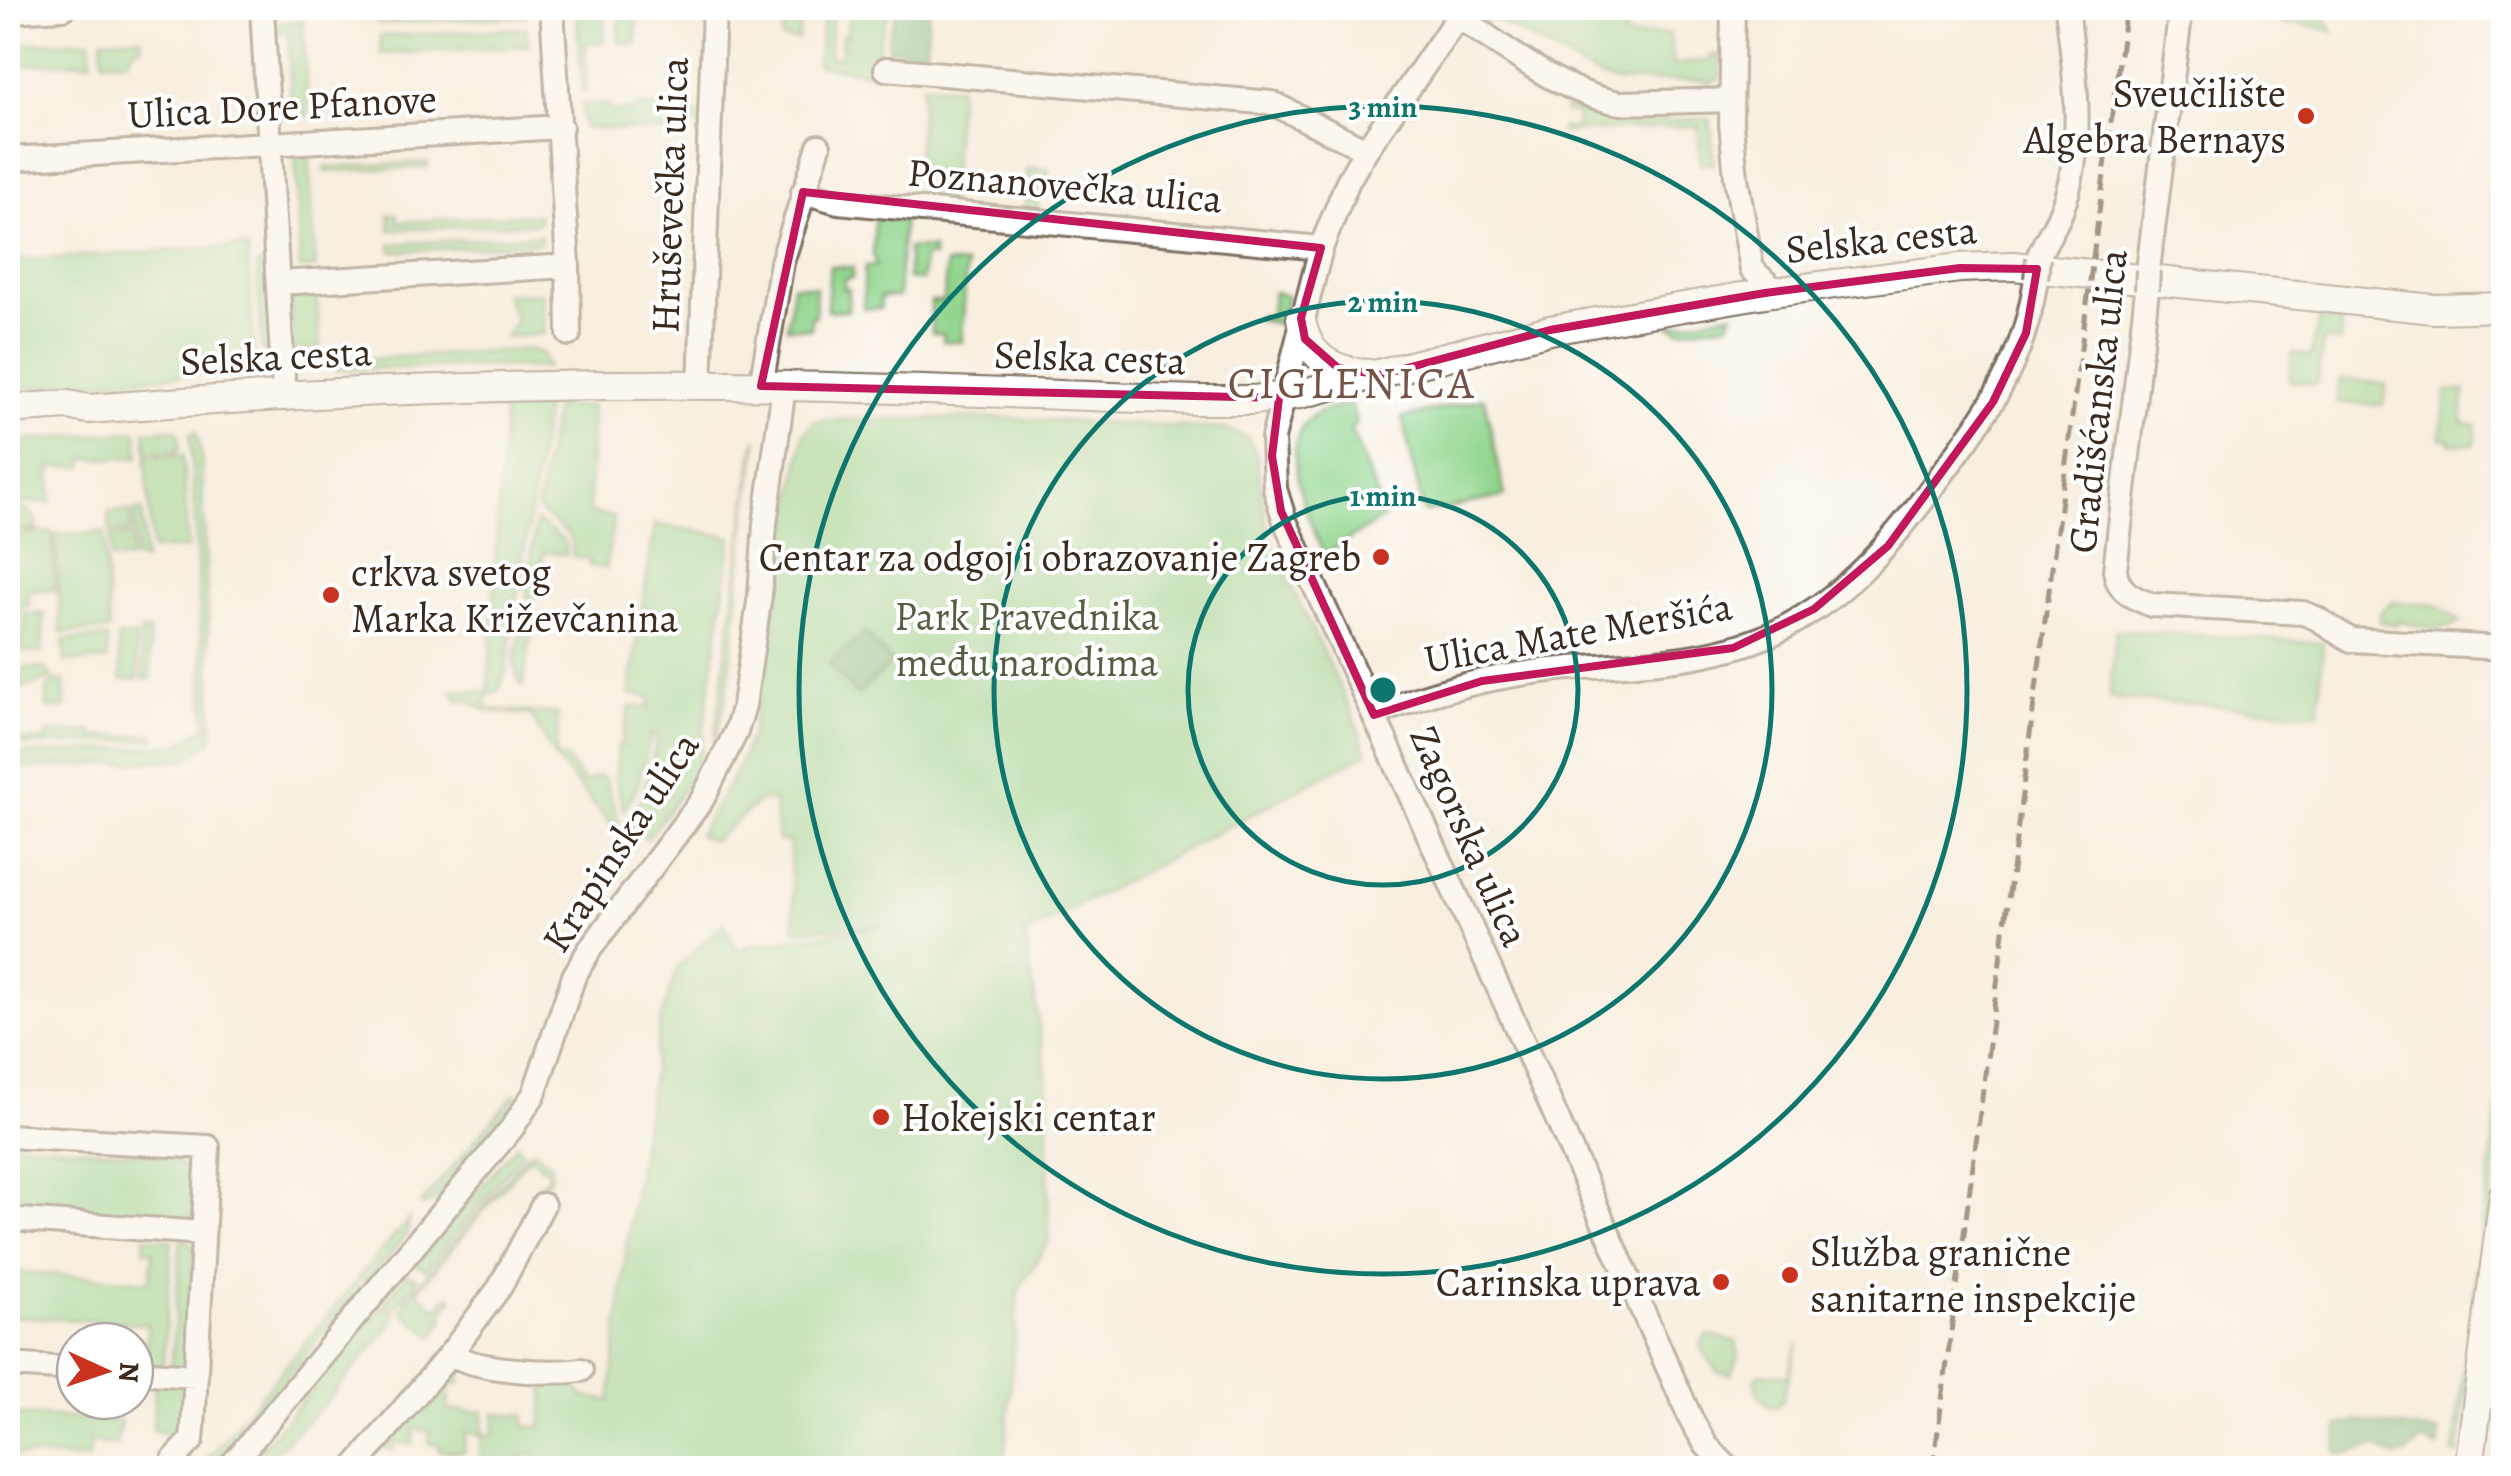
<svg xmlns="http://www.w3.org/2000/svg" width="2511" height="1476" viewBox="0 0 2511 1476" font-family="Alegreya,serif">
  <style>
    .green { fill: #92d68f; stroke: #668056; stroke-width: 2.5; fill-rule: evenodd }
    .forest { fill: #75b77a; stroke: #58704c; stroke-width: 2.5 }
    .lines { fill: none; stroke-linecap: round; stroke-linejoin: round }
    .minor-casing { stroke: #7d6f62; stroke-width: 28 }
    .major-casing { stroke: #7d6f62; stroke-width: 32 }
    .minor { stroke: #fff; stroke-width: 22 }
    .major { stroke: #fff; stroke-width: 28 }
    .rail { stroke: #3b2a1e; stroke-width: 5; stroke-dasharray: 15 8; stroke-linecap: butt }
    .minor-bridge-casing { stroke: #7d6f62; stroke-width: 28; stroke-linecap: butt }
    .minor-bridge { stroke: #fff; stroke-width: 22 }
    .marked { fill: none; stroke: #c2185b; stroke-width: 8; stroke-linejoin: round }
    .ring { fill: none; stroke: #0f766e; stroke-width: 5 }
    .poi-dot { fill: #c8321e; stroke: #fff; stroke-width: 4 }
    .labels { text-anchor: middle; stroke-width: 8; stroke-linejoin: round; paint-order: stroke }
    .poi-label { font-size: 40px; fill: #3b2a1e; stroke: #fff; text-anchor: end }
    .street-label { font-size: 40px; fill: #3b2a1e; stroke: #fff }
    .park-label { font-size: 40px; fill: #555e40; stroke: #fff }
    .quarter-label { font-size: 45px; letter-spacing: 2.5px; fill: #755446; stroke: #fff }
    .centre { fill: #0f766e; stroke: #fff; stroke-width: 5 }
    .ring-label { font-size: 30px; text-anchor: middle; font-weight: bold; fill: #0f766e; stroke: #fff; stroke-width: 8; stroke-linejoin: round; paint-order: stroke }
  </style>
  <rect width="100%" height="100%" fill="#fff"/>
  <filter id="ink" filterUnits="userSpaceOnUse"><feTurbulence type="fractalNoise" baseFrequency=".01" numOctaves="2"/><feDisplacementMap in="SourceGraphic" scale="20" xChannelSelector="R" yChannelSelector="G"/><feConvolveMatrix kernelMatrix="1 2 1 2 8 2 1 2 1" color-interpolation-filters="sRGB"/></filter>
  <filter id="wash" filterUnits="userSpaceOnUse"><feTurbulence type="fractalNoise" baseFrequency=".0048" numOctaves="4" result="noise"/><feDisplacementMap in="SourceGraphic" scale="40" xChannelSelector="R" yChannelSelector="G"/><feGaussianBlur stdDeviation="2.25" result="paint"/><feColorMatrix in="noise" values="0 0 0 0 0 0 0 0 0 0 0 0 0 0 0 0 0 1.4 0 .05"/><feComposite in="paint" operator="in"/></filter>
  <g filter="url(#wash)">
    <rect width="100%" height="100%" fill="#f8efe0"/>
    <path class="green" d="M517,8H525L526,16L378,24V16Z
      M576,8H605V14L592,13L605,15L604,43H586V92L582,91Z
      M783,8H803L798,40L782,39Z
      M825,8H890L879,39L876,74L817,65ZM833,8L849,9L847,35H842L840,58L829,57Z
      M1489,8H1499L1520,18L1526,8H1599L1627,22L1624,37L1670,33L1673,65L1710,60L1711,55H1721L1720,79L1707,83L1706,80L1615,82L1601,78L1490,16L1483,27L1479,23Z
      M2279,8H2320L2332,31C2320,25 2312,30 2296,22L2285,25L2280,19Z
      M632,11H637L636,44L618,43L619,21Z
      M303,21L308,115L278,117L277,107L291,106L288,34H273L272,23Z
      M527,28L528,46L381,54L380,36Z
      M141,37V47L134,48L127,60L103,61L102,39Z
      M90,40L91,62L15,65L13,44Z
      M923,84L959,87L950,202L912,199L913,195L937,196L938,172L916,170Z
      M582,104L609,105L610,111H635L636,106L660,107L661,112L702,114L701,126L683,125L682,132L584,128Z
      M1565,105C1617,128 1655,121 1710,118L1714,164H1700L1698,126L1561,132L1562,127L1575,129L1577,114L1564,112Z
      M309,154L316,268L300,269L295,155Z
      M428,162V167L325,172V167Z
      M1027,168L1049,170L1048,179L1063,180L1062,188L1039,187L1037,210L1025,209Z
      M389,214H397L398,222L538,214L539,223L390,230Z
      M875,218L903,220L898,297H881L880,309L863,308L865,267L876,266L873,254Z
      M540,235L541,243L392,252L391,244Z
      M244,246L248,249L254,364L250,369L8,390V261Z
      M908,248L933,249V257H924L922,280L908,279Z
      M268,264L274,353L262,350L257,265Z
      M946,264L966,265L962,342L943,341V334L932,333L931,301H944Z
      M830,266L853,268L852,278L844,279V289H849L848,311L827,310Z
      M793,285L816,287L815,316L811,317V329L787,327Z
      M311,290L317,296L320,348L292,350L290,298L294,292Z
      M1274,292L1287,296L1281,324L1258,320L1259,316L1270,317Z
      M542,293L544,334L505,337L516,320L505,294Z
      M1733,313L1729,323L1680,330L1669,325Z
      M2319,320L2342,322L2340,342L2323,340L2317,384L2289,381L2292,353L2311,356Z
      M528,349L542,353L547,368L476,366L335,370L334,361Z
      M2340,379L2386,384L2383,405L2337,403Z
      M2447,390L2465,391L2462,423L2477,425L2475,445L2449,443V439L2440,438Z
      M1484,398L1505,496L1424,513L1402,418Z
      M1351,404L1357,424L1350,429L1382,507L1383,518L1324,555C1310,522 1273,443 1313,416C1322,409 1339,407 1351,404Z
      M592,406L589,513L614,517L606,568L589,566V559L573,556L571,537L537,509L555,407Z
      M546,407L506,671L499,690L487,696V709L558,714L556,758L565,757L584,783L598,776L605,779L625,842L555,758L531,715L486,711L470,701L457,700L452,691H488L504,410Z
      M1002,418L1225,429L1247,437L1256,453L1268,536L1352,713L1367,753L1025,934L1047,1079L1049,1241L1018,1290L1004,1468H536L534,1456L523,1455V1459H516L515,1464L480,1460L482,1434L465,1433L464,1452L439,1451V1445L429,1444L430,1431L414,1429L413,1444L394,1443L392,1451L384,1448L448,1370L461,1371L460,1384H449L448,1410L484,1412L483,1434L494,1435L495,1413L525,1415L524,1426L541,1427L546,1375L574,1382L583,1396L610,1401L627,1243L660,1022L677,968L724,924L738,951L753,945L883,926L795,930L789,841H778L774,801L761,800L713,841L698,835L736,772L752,733L804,433L814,422L822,420Z
      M175,429L179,433L180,448L175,452L147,453L145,431Z
      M137,431L139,457L85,459L84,467H51V503L17,502L20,441Z
      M196,432L201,453L213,739L187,759L8,770V661H17L14,707L10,710L12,755L177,745L206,727L190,433Z
      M758,438C753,471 747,504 743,538C736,606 735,678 714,744L755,442Z
      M183,455L188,548L152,550L146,457Z
      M15,507L24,508L36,519L37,530H26V533L52,532L55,590L29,591V606L20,607L17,659H9Z
      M142,510L145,560H136L134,511Z
      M130,511L131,532L110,533L109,512Z
      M536,521L564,540L567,555L544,552L536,599L526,597Z
      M655,524L732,537L700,756L687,784L647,840L628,823L644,793L658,735H652L636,790L624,810L615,779L618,746H621L630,706L649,708L650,697L629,694Z
      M104,532L109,630L61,633L55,535Z
      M131,536L132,559L111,560L110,537Z
      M2392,602L2437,605L2461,622C2436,633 2423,628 2398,620L2396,625L2380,622V612Z
      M25,613L44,614L42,653L22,652Z
      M522,627L532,628L523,686C508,672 517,645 522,627Z
      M2116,630L2323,643L2319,713L2109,698Z
      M141,631H149L151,679H143Z
      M136,636L138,679L121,680L118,637Z
      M107,638L108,660L65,662L63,640Z
      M24,668H44L52,678L21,689Z
      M54,681H64L65,708H47V688Z
      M93,731V737L154,734L155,739L24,746L21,741L46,740V734Z
      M2503,1069V1113L2459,1455L2453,1454Z
      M514,1094H518C495,1133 463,1174 430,1204L420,1205Z
      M8,1142L173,1156L176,1163L196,1171L193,1222L8,1209Z
      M517,1144L523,1152L425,1270L416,1264Z
      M534,1151L550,1163L551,1175L543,1191L538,1187L550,1173L530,1156L417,1291L437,1309L449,1295L454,1298L443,1311L444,1321L433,1337L402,1311L407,1298L529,1152Z
      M409,1219L407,1234L366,1284L358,1278Z
      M181,1236L195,1246L185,1367L171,1369Z
      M145,1237L172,1240L163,1367L135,1364V1356H146L147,1324L8,1316V1271L150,1281L153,1251L144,1250Z
      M408,1274L418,1278L395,1308L385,1301Z
      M355,1283L362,1289L211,1468L205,1462Z
      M383,1305L395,1314L390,1326L326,1402L259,1468H245Z
      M1707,1335L1736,1341L1739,1356L1731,1375L1717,1372L1700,1345Z
      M1798,1344L1783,1400L1776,1407L1769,1406L1757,1392L1755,1377L1760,1373L1787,1376Z
      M150,1383H180L186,1388L187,1423L180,1438L153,1430L155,1390Z
      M8,1414L121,1421L116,1445L90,1442L88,1459L8,1455Z"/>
    <path class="forest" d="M898,8H929L926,52L888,49V35Z
      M865,632L892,663L857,695L829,664Z
      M2358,1421L2439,1432L2438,1448L2421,1441L2408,1453L2396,1457L2375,1446L2347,1454H2336L2338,1426Z"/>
  </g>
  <g filter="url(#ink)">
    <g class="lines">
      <g class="minor-casing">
        <path id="minor" d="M262,8L284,394
          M552,8L568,266L569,334
          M1464,8L1366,150L1348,181L1321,248L1273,438L1275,489L1285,521L1510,1013L1691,1419L1706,1445L1728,1468
          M1733,8L1731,123L1736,178L1752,269L1775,291
          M8,11L64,8
          M1458,17C1508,49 1560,93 1620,103L1731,100
          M886,69L1272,103L1366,150
          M8,159L561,127
          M803,192L838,202L1321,248
          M2038,258C2044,241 2056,227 2062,209C2086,145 2075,74 2067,8
          M2148,270L2181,8
          M278,283L568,266
          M2147,290L2115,570C2118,592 2133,598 2152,605L2303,613L2316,618L2351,640L2504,648
          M700,385L714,8
          M761,386L782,262L819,146
          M1374,715C1431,691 1489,677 1550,670C1626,662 1709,665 1780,630C1849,595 1898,535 1942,474C1990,409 2024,362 2036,279
          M8,1136L208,1147L193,1428L192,1440L174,1459L181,1468
          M8,1219L203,1233
          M451,1353C473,1371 552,1374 581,1370
          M8,1365L75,1369
          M135,1372L196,1376
          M229,1468L512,1128L534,1094L574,976L590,949L702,800L736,732L744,705L760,595L765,524L784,387
          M354,1468L451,1353L500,1287L543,1205"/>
      </g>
      <g class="major-casing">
        <path id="major" d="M1301,318C1306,357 1332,371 1369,374
          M8,409L68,405L88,409C301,392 515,383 729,385C885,387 1041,395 1197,400H1254L1300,394L1550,330L1765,293L1960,268L2013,266L2434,309L2504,307
          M2469,1468L2504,1196"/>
      </g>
      <use href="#minor" class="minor"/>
      <use href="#major" class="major"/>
      <path class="rail" d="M1933,1468L2126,8"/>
      <g class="minor-bridge-casing">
        <path id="minor-bridge" d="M2036,279L2038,258
          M2147,290L2148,270"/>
      </g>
      <use href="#minor-bridge" class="minor-bridge"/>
    </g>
  </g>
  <path d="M0 0H2511V1476H0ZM803,192L1321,248L1301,318L1305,339L1338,368L1381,375L1550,330L1765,293L1960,268L2037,269L2026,333L1993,402L1888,546L1814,609L1733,648L1482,681L1374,715L1281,511L1272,456L1279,398L761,386Z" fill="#f8efe0" fill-opacity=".55" fill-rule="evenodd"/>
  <path class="marked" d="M803,192L1321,248L1301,318L1305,339L1338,368L1381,375L1550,330L1765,293L1960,268L2037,269L2026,333L1993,402L1888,546L1814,609L1733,648L1482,681L1374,715L1281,511L1272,456L1279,398L761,386Z"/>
  <g class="ring">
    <circle cx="1383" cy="690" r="195"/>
    <circle cx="1383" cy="690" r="389"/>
    <circle cx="1383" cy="690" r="584"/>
  </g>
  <g class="poi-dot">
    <circle cx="2306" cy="116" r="10"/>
    <circle cx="1381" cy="557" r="10"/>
    <circle cx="331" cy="595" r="10"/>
    <circle cx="881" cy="1117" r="10"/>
    <circle cx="1790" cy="1275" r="10"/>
    <circle cx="1721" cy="1282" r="10"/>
  </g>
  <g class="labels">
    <g class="poi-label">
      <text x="2286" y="107">Sveučilište<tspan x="2286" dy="46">Algebra Bernays</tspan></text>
      <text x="1361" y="571">Centar za odgoj i obrazovanje Zagreb</text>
      <text x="351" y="586" text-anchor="start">crkva svetog<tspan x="351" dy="46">Marka Križevčanina</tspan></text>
      <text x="901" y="1131" text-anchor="start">Hokejski centar</text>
      <text x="1810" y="1266" text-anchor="start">Služba granične<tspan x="1810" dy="46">sanitarne inspekcije</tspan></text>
      <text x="1701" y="1296">Carinska uprava</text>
    </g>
    <g class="street-label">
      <text transform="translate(282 106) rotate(-3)" y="14">Ulica Dore Pfanove</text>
      <text transform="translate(1065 185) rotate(5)" y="14">Poznanovečka ulica</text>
      <text transform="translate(669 195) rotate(-88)" y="14">Hruševečka ulica</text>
      <text transform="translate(1881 239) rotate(-6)" y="14">Selska cesta</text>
      <text transform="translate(276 356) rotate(-3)" y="14">Selska cesta</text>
      <text transform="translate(1090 357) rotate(2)" y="14">Selska cesta</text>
      <text transform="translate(2097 401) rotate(-84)" y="14">Gradišćanska ulica</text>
      <text transform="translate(1578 632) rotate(-10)" y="14">Ulica Mate Meršića</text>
      <text transform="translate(1470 836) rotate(66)" y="14">Zagorska ulica</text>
      <text transform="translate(620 842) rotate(-57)" y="14">Krapinska ulica</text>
    </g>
    <g class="park-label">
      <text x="1027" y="630">Park Pravednika<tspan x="1027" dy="46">među narodima</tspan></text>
    </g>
    <g class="quarter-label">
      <text x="1352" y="398">CIGLENICA</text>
    </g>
  </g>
  <circle cx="1383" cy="690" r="15" class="centre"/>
  <g class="ring-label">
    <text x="1383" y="117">3 min</text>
    <text x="1383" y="312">2 min</text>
    <text x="1383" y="506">1 min</text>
  </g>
  <rect width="2511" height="1476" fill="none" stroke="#fff" stroke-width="40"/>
  <g transform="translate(105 1371) rotate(93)"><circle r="48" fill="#ffffff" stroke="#b1aaa5" stroke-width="2.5"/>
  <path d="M0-8L18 38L0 25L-18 38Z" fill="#c8321e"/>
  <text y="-15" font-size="28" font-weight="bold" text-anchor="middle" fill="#3b2a1e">N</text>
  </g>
</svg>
